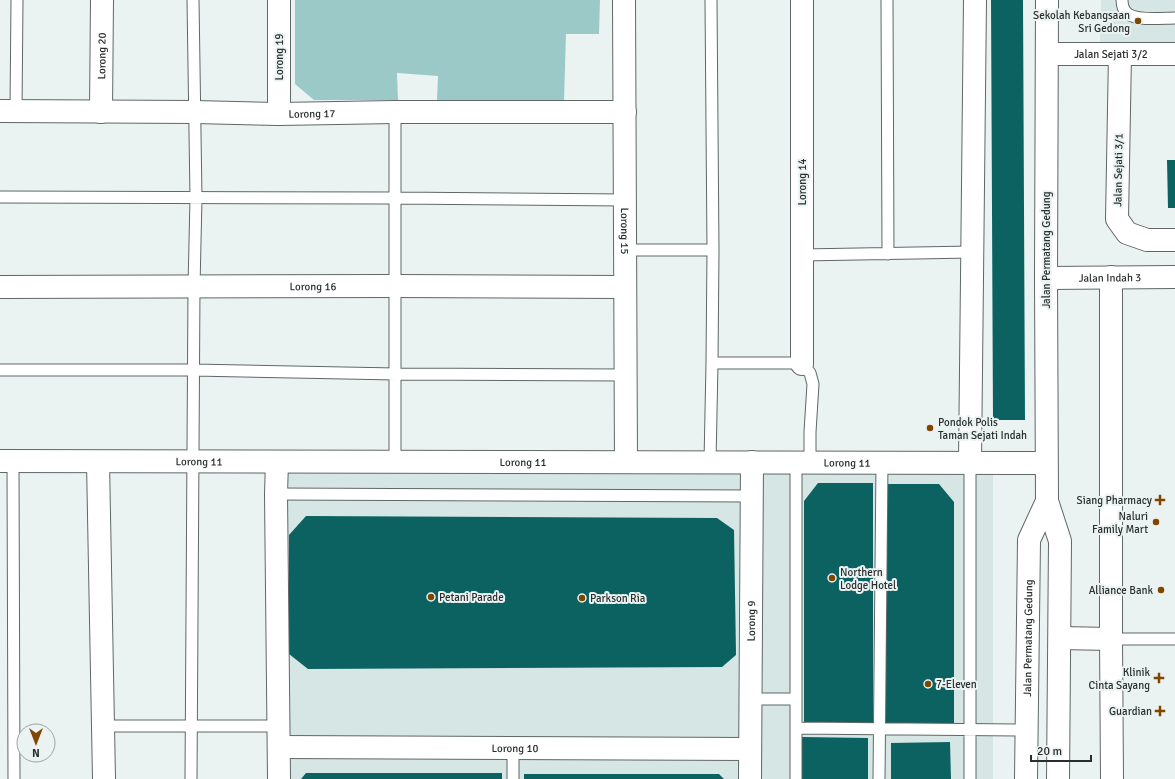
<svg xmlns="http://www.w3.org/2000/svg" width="1175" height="779" viewBox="0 0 1175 779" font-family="Signika,sans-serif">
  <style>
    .built { fill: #d5e6e5 }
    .green { fill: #9bc9c8 }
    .building { fill: #0b6261 }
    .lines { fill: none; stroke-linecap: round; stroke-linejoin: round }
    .service-casing { stroke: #606767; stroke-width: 13 }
    .minor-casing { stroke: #606767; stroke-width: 24 }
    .secondary-casing { stroke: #606767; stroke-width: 24 }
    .service { stroke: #fff; stroke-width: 11 }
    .minor { stroke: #fff; stroke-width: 22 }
    .secondary { stroke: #fff; stroke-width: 22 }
    .poi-dot { fill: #814500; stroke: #eaf3f2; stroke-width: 1.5 }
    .labels { text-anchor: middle; stroke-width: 4; stroke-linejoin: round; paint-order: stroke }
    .poi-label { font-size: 11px; fill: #2b2e2e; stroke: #eaf3f2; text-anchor: end }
    .street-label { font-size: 11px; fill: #2b2e2e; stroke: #eaf3f2 }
  </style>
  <rect width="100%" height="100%" fill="#eaf3f2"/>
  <path class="built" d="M1101,0H1175V42L1100,44Z
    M274,470L993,472V779H274Z"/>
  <path class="green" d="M295,0H600L599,34H566L564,101L437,100L438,76L397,73L398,100H314L295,84Z"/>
  <path class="building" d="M991,0H1023L1025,420H993Z
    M1167,160H1175V208H1168Z
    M818,483H873V723H804V501Z
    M885,484H939L954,502V724H886Z
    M306,516L717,518L734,530L736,655L722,667L308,669L289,654V535Z
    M802,737L868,738V779H802Z
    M950,742L951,779H891V743Z
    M306,773H502V779H301Z
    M524,774H719L724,779H524Z"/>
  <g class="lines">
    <g class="service-casing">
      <path id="service" d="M711,0L713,250L712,363
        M887,0L888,254
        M1122,0C1122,5 1124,11 1128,14C1138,21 1163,18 1175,18
        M16,111L17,0
        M0,197L395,198L625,200
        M625,250H713
        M802,255L972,252
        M0,370H193L396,374L626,375
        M13,461L14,779
        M395,462C396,346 395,229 395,112
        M710,462L712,363H795L802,364L810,373L813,384L810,432V462
        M276,494L751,496
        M1111,639H1175
        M750,699H796
        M103,726H279
        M796,728L1027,730
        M513,748V779
        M191,779L194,287L196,198L193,0
        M796,779V462
        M879,779L882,462
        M970,779V463"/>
    </g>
    <g class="minor-casing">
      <g id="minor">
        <path d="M279,0V114"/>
        <path id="s1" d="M624,0L626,462"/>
        <path d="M802,0V364"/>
        <path id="s2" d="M1047,54H1175"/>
        <path d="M1120,54L1117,219L1127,233L1147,240H1175"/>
        <path id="s3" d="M0,111L195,112L279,114L395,112H625"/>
        <path id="s4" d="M101,112L102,0"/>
        <path d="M1111,277V639L1112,779"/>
        <path id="s5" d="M1046,278L1175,277"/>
        <path id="s6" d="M0,287L395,286L625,287"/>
        <path id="s7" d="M0,461L1046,463"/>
        <path d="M98,462L104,779"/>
        <path d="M277,462L276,494L279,779"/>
        <path d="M970,463L975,0"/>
        <path d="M1060,638L1111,639"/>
        <path id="s8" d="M279,747L750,749"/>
        <path id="s9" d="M750,779L752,462"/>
      </g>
    </g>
    <g class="secondary-casing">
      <g id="secondary">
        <path d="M1047,0L1046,278L1047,501L1060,541L1058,779"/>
        <path id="s10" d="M1026,779L1029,540L1047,501"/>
      </g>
    </g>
    <use href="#service" class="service"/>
    <use href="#minor" class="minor"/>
    <use href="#secondary" class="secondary"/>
  </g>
  <g class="poi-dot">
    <circle cx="1138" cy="21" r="4"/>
    <circle cx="930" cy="428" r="4"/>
    <path d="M1158 494h4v4h4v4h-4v4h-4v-4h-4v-4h4z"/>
    <circle cx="1156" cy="522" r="4"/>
    <circle cx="832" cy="578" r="4"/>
    <circle cx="1161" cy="590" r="4"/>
    <circle cx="431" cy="597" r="4"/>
    <circle cx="582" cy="598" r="4"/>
    <path d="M1157 672h4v4h4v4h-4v4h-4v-4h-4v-4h4z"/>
    <circle cx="928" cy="684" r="4"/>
    <path d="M1158 705h4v4h4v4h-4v4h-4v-4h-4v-4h4z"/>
  </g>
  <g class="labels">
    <g class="poi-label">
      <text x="1130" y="19">Sekolah Kebangsaan<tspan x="1130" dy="13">Sri Gedong</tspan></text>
      <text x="938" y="426" text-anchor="start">Pondok Polis<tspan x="938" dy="13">Taman Sejati Indah</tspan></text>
      <text x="1152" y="504">Siang Pharmacy</text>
      <text x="1148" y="520">Naluri<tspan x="1148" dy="13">Family Mart</tspan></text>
      <text x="840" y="576" text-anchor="start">Northern<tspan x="840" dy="13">Lodge Hotel</tspan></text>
      <text x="1153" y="594">Alliance Bank</text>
      <text x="439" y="601" text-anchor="start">Petani Parade</text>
      <text x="590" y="602" text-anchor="start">Parkson Ria</text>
      <text x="1150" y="676">Klinik<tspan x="1150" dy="13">Cinta Sayang</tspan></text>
      <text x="936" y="688" text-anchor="start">7-Eleven</text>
      <text x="1152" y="715">Guardian</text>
    </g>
    <g class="street-label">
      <text dy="4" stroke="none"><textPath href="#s2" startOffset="64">Jalan Sejati 3/2</textPath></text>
      <text dy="4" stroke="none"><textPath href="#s4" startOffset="56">Lorong 20</textPath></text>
      <text transform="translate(279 57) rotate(-90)" y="4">Lorong 19</text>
      <text dy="4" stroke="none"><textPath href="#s3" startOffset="312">Lorong 17</textPath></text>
      <text transform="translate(1118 170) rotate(-89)" y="4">Jalan Sejati 3/1</text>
      <text transform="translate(802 182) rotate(-90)" y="4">Lorong 14</text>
      <text dy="4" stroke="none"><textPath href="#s1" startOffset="231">Lorong 15</textPath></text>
      <text transform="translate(1046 250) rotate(-90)" y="4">Jalan Permatang Gedung</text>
      <text dy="4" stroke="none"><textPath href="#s5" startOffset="64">Jalan Indah 3</textPath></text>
      <text dy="4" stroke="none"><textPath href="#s6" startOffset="313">Lorong 16</textPath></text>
      <text dy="4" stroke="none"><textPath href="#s7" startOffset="199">Lorong 11</textPath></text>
      <text dy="4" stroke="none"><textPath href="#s7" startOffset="523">Lorong 11</textPath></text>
      <text dy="4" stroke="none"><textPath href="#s7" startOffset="847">Lorong 11</textPath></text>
      <text dy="4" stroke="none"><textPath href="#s9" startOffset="158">Lorong 9</textPath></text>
      <text dy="4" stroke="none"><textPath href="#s10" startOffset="141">Jalan Permatang Gedung</textPath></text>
      <text dy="4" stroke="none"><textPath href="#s8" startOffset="236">Lorong 10</textPath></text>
    </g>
  </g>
  <g transform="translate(36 743) rotate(180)"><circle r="19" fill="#eaf3f2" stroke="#9ea4a4"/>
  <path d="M0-3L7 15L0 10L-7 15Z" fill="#814500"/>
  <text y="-6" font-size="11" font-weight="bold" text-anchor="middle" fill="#2b2e2e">N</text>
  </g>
  <path d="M1031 755v6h60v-6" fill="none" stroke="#2b2e2e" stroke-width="2"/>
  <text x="1037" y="755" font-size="12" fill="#2b2e2e" stroke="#eaf3f2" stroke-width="3" paint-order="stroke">20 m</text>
</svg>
